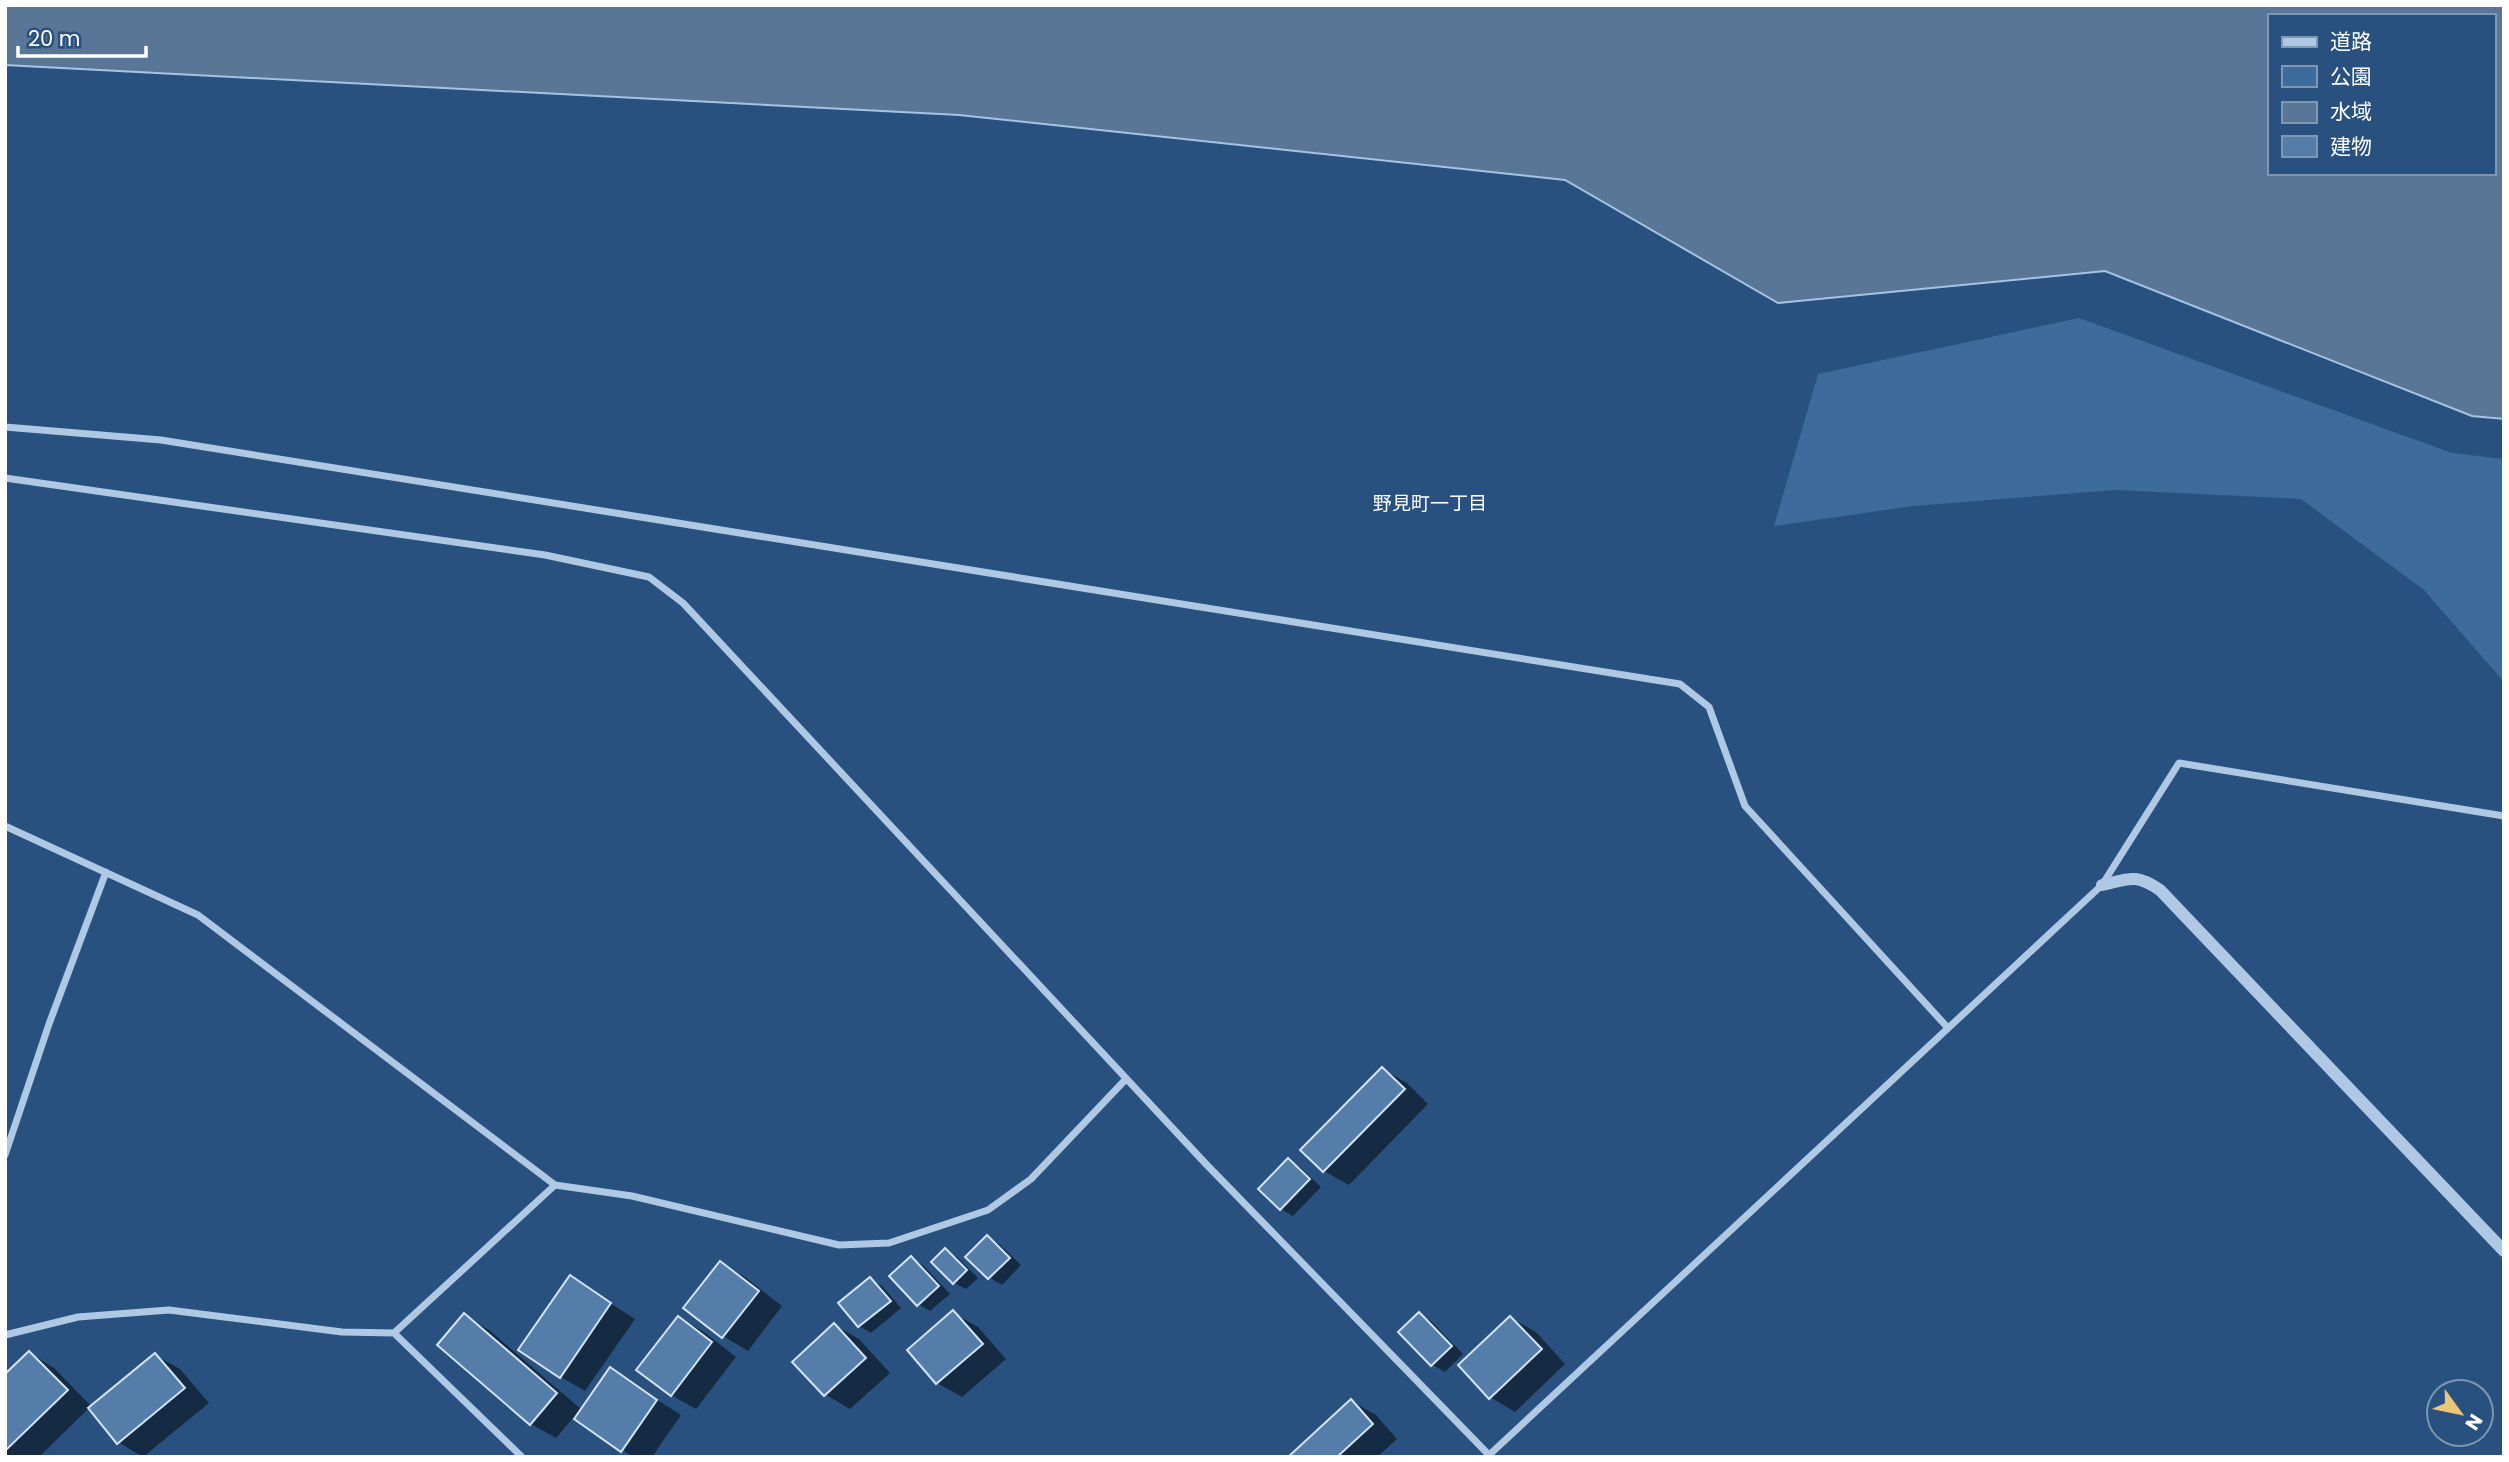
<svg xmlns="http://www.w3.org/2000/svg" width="2509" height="1462" viewBox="0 0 2509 1462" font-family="Poppins,'Noto Sans JP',sans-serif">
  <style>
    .green { fill: #3d6b9c }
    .water { fill: #5a7697; stroke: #a4c4e5; stroke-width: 2; fill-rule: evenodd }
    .shadow { fill: #0007 }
    .building { fill: #557da9; stroke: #d2e3f4; stroke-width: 2 }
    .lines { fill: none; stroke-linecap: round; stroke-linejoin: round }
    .minor { stroke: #afc9e5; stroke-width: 7 }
    .tertiary { stroke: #afc9e5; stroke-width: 12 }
    .labels { text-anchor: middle; stroke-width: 7; stroke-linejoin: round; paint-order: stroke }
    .neighbourhood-label { font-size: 19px; fill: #fff; stroke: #28517f }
  </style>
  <rect width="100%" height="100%" fill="#28517f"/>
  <path class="green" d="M2079,318L2452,453L2504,459V682L2424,590L2301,499L2115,490L1913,506L1774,526L1818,374Z"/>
  <path class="water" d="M5,5H2504V419L2472,416L2105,271L1778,303L1565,180L959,115L5,65ZM2269,16H2493V173H2269Z"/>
  <path class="shadow" d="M1382,1069L1407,1083L1428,1104L1349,1185L1324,1171Z
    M1288,1161L1300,1167L1321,1187L1293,1216L1281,1209Z
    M987,1237L999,1244L1021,1265L1002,1285L990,1278L968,1257Z
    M945,1251L957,1257L978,1278L966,1289L954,1283Z
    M911,1258L923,1265L950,1294L930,1311L918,1304Z
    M720,1263L745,1277L782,1306L748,1351L723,1336Z
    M571,1278L635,1319L585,1391L561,1377Z
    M870,1279L882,1286L901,1308L871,1333L859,1326L840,1303Z
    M953,1313L978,1327L1006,1359L962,1397L937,1383L910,1351Z
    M1419,1314L1431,1321L1463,1354L1445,1372L1433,1365L1401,1332Z
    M464,1316L489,1330L582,1410L610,1369L681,1415L652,1457H633L574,1417L556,1438L531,1424Z
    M679,1318L704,1332L736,1357L696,1409L671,1395Z
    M1511,1318L1536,1332L1565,1364L1515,1412L1490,1397Z
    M834,1325L859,1339L890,1373L850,1409L826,1395L794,1362Z
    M30,1353L54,1368L92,1407L155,1355L180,1369L209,1403L143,1457L118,1442L90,1407L39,1457H5V1377Z
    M1351,1401L1376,1415L1397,1439L1377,1457H1290Z"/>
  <path class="building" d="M1382,1067L1405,1089L1323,1172L1300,1150Z
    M1288,1158L1310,1179L1280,1210L1258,1189Z
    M987,1235L1010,1258L988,1279L965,1257Z
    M945,1248L967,1270L953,1284L931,1262Z
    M911,1256L939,1286L917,1306L889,1276Z
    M720,1261L759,1291L722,1338L683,1308Z
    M570,1275L611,1303L560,1378L518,1350Z
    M870,1277L891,1301L858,1327L838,1303Z
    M953,1310L983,1344L936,1384L907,1350Z
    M1419,1312L1452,1346L1431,1366L1398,1332Z
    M464,1313L557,1393L530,1425L437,1345Z
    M678,1316L712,1342L671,1396L636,1370Z
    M1510,1316L1542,1349L1489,1399L1458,1365Z
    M834,1323L866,1358L824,1396L792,1362Z
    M29,1351L68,1390L5,1451V1374Z
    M155,1353L185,1388L117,1444L88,1408Z
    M610,1367L657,1400L621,1452L574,1419Z
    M1351,1399L1373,1424L1337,1457H1288Z"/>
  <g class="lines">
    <path class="minor" d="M5,427L161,440L1680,684L1709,707L1745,806L1948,1028
      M5,478L545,555L649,577L683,603L1205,1163L1489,1455
      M5,826L198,915L555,1185L632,1196L839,1245L889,1243L988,1210L1031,1179L1126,1079
      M5,1155L49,1024L106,872
      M394,1333L522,1457
      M5,1335L78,1317L169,1310L342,1332L394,1333L555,1185
      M1487,1457L2102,885L2179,763L2504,816"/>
    <path class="tertiary" d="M2102,885C2129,879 2135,873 2160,890L2504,1251"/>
  </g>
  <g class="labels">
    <g class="neighbourhood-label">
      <text x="1430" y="510">野見町一丁目</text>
    </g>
  </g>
  <rect width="2509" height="1462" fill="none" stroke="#ffffff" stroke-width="14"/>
  <rect x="2268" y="14" width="228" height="161" fill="#28517f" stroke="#7e97b2" stroke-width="2"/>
  <rect x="2282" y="37" width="35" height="10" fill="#afc9e5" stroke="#7e97b2" stroke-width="2"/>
  <text x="2330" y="49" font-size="21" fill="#ffffff">道路</text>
  <rect x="2282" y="66" width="35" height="21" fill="#3d6b9c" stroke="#7e97b2" stroke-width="2"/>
  <text x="2330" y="84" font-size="21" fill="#ffffff">公園</text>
  <rect x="2282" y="102" width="35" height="21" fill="#5a7697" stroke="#7e97b2" stroke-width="2"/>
  <text x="2330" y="119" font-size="21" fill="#ffffff">水域</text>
  <rect x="2282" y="136" width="35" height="21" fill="#557da9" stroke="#7e97b2" stroke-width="2"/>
  <text x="2330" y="154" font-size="21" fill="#ffffff">建物</text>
  <g transform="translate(2460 1413) rotate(123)"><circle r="33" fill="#28517f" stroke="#7e97b2" stroke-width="2"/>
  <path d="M0-5L12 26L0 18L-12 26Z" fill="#ecc676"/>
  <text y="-10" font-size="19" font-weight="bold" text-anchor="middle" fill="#ffffff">N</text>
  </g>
  <path d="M18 46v10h128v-10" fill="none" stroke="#ffffff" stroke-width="3.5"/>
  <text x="28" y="46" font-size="21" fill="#ffffff" stroke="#28517f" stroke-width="5" paint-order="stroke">20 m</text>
</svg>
